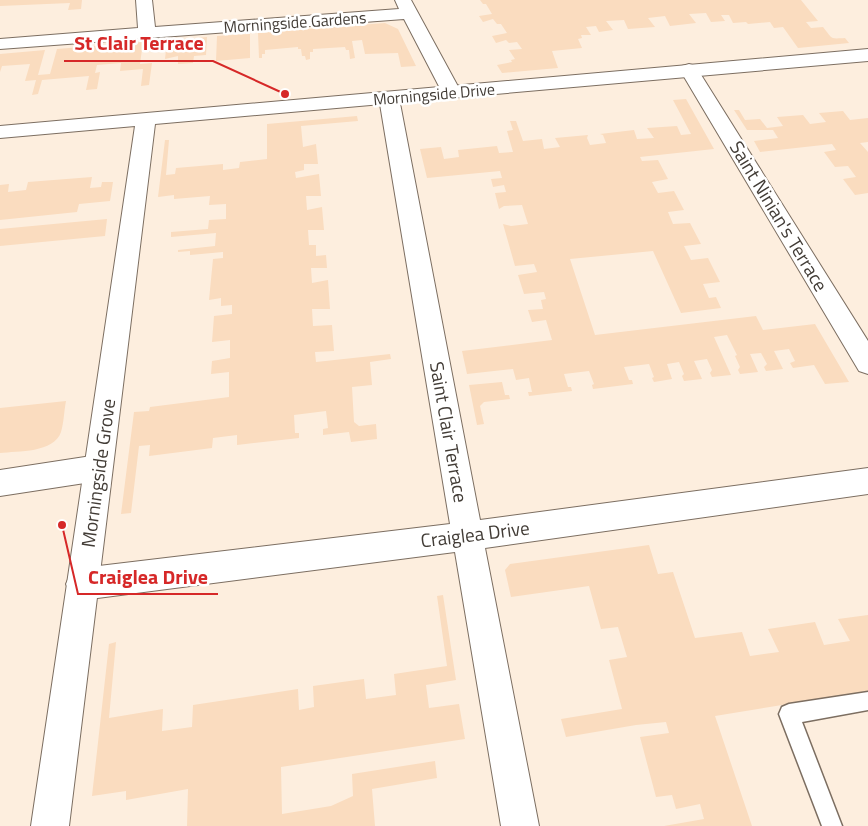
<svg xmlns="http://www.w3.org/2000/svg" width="868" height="826" viewBox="0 0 868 826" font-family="'Titillium Web',sans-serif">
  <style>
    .green { fill: #fadcbf }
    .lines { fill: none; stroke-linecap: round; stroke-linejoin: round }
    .lane-casing { stroke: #7c6e61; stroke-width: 3 }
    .street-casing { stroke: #7c6e61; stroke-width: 2 }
    .secondary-casing { stroke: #7c6e61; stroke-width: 2 }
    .lane { fill: #fff; fill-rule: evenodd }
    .street { fill: #fff; fill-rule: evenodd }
    .secondary { fill: #fff; fill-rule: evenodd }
    .labels { text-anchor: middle; stroke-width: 5; stroke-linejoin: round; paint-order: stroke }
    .far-street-label { font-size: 16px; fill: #423c36; stroke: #fff }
    .street-label { font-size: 19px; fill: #423c36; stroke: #fff }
    .leader { fill: none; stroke: #d62828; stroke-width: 2 }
    .callout-dot { fill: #d62828; stroke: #fff; stroke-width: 2 }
    .callout-label { font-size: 20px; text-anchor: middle; font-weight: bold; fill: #d62828; stroke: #fff; stroke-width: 5; stroke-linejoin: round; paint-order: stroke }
  </style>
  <rect width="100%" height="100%" fill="#fdeede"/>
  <path class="green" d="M0,0H82L81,9L68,10L70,3L0,6Z
    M480,0H801L818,21L806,22L811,28L823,27C833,39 829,39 845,38L849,43L798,48L783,27L774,28L770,22L748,24L746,22L733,23L729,15H721L725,21L711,22L706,13L689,14L696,23L670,26L665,16L648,18L655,27L628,29L624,20L606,21L613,30L599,32L596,26L586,27L591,35H581L582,38L578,39L582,48L552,51L558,68L502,73L497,65L512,62L511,60L515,59L509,50L522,49L517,42L509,43L506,40L496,43L492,36L507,33L501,24H497L493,19L483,22L479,16L492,14L486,4H483Z
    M385,23L398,29L416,66L401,67L398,53L365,54L362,40L352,41L355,58L350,59L349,50H346L345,47L313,49V52H310V59L306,60L305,56H302L301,49H298V47L265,50V54H262V58H259L258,33Z
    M250,34V58L216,61L217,36Z
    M207,37L206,55L194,56L193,63L178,64V56L165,59L167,41Z
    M143,42L140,64L152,63L149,85L141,86L143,69L120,71L121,63L97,65L95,73L100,72L97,89L86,90L89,76L42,80L38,94L32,95L36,80L25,81L30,64L2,66L0,72V54L45,50L38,75L50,74L57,49Z
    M686,99L714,149L640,157L642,161L658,160L668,179L652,182L658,193L674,191L684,210L668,212L673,224L690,223L701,244L684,246L691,260L708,258L720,282L703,284L709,298L716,297L721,308L681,313L653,251L570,259L595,335L756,316L763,330L815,324L849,382L825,384L814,365L793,368L790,363L795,361L789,349L774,351L783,369L766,371L764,367L767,364L761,353L750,354L758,372L740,374L738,370L740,367L735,356L737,355L727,335L714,337L731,375L712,377L710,373L712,370L707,359L694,361L702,379L684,381L682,376L684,374L679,362L667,364L672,379L654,382L652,378L654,377L649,364L624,367L629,380H632L633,384L593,389L592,385L594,384L589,371L564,374L568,387H571L572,391L529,396L528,392H532L529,378L516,380L513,369L467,374L462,351L552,340L546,320L532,322L528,310L543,309L541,300L546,299L544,292L524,294L518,275L537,272L534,264L515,266L503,224L511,226L528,224L522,205L504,206L499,209L495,193L506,192L504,185L493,187L491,179L502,178L500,171L427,178L420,149L441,147L444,159L459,157L458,150L497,146L499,153L513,152L507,131L513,130L510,121H516L523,141L542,139L544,149L560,147L555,138L588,135L587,138L590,145L606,143L603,135L600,134L634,130L637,139L654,138L647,128L677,126L681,135L691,134L673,100Z
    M734,110H739L745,120L760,119L767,128L783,126L777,117L803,115L810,124L826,122L819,113L843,111L850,120L868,118V142L860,143L868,152V193L855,195L843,179L856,177L848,166L835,167L824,152L836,150L832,144L760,152L754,141L778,138L773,130H747Z
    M357,116L358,121L301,126L303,147L316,144L318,164H304V170L295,172L296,178L319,174L321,196H306L307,210L322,207L324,230H308L309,245H316V256L326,255L327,268H311L312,283L328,280L330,309H312L313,326L332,325L334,351L315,352L316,362L390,354L391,359L370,362L372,385L352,387L354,422L359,426L376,424L377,439L351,442L349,432L323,435V429L328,428L326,411L294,415L295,433H299V438L237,445V435L213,438L212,448L149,456L150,445L139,446L131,513L121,514L134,412L149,411L150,407L229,397V372L211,374L212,361L230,358V340L212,342L214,316L232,314V305L221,306V298L209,300L213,259L223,258V252L190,255V251L178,252V250L215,246L216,233L171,237V232L208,229L209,220L226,219V204L209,205L210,196L174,199V195L158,197L165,140H169L166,175L175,174L176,168L223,164V170L239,168L240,162L267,159V124Z
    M92,177L90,188L101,187L102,182H113L110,201L79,204L77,212L0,220V185L9,184L8,192L26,190L28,182Z
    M107,219L105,236L0,246V229Z
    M502,382L505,395H509L510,399L484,402L480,406L484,424L477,425L469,385Z
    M66,401C64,411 64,422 61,432C54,453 18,451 0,453V408Z
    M649,545L658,574L673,572L695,638L742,632L750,656L779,652L768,629L815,622L824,645L850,641L838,619L868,615V691L715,716L752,826H664L704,819L700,804L676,809L672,795L656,797L640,737L669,733L666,722L636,725L566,737L561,719L622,709L609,660L627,657L618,627L601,629L589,586L511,597L505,570L510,564Z
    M443,595L456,680L426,685L429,708L459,704L465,739L281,767L282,814L331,806L353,796L352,774L435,761L437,778L372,789L375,826H187L188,789L126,800V791L92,796L109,644L116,642L109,718L163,709L162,731L192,727L193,705L298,689L299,710L314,707L313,686L364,679L366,699L396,695L394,674L447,666L437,596Z"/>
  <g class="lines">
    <g class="lane-casing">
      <path id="lane" d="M868,692V710L802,722L842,826H822L779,714L782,707L789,704Z"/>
    </g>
    <g class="street-casing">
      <path id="street" d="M136,0H152L155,27L399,9L395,0H411L461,92L458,96L451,98L444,96L404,19L0,49V39L138,28Z
        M689,64L696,66L698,70L868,341V374L859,371L680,70L682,66Z
        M389,92L396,94L399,98L480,520L868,468V494L485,548L539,826H501L455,552L82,600L71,595L66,584L71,573L82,568L450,524L379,98L382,94Z
        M98,455L108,459L112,468L108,477L98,481L0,496V470Z"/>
    </g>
    <g class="secondary-casing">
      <path id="secondary" d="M868,49V61L155,124L69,826H31L135,126L0,138V126Z"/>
    </g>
    <use href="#lane" class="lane"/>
    <use href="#street" class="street"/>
    <use href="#secondary" class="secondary"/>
  </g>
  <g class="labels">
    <g class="far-street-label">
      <text transform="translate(295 22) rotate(-4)" y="6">Morningside Gardens</text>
      <text transform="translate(434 94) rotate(-5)" y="6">Morningside Drive</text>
    </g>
    <g class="street-label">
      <text transform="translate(779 216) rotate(59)" y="7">Saint Ninian's Terrace</text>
      <text transform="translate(449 432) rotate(80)" y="7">Saint Clair Terrace</text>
      <text transform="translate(98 473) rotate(-82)" y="7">Morningside Grove</text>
      <text transform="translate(475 534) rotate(-7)" y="7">Craiglea Drive</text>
    </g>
  </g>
  <path class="leader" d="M285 94L213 61H64M62 525L78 594H218"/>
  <g class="callout-dot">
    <circle cx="285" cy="94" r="5"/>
    <circle cx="62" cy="525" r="5"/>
  </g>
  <g class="callout-label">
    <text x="139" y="50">St Clair Terrace</text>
    <text x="148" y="584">Craiglea Drive</text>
  </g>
</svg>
